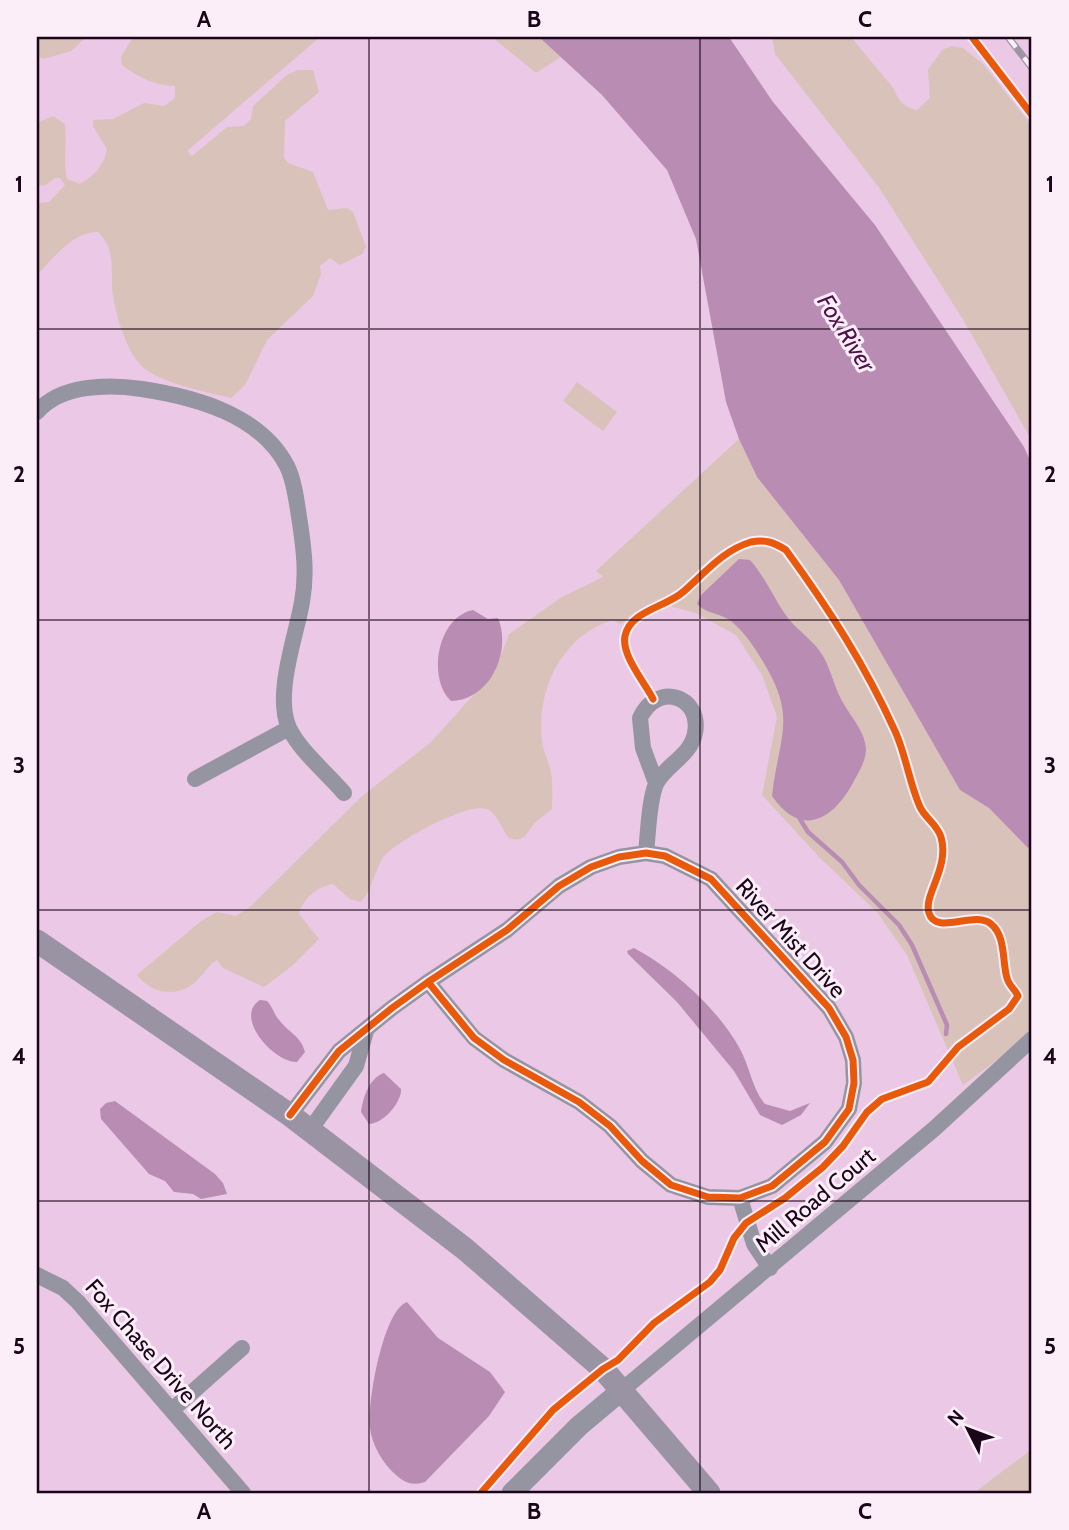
<svg xmlns="http://www.w3.org/2000/svg" width="1069" height="1530" viewBox="0 0 1069 1530" font-family="Cabin,sans-serif">
  <style>
    .green { fill: #d9c2ba }
    .water { fill: #b98db3 }
    .lines { fill: none; stroke-linecap: round; stroke-linejoin: round }
    .stream { stroke: #b98db3; stroke-width: 4.5 }
    .minor { stroke: #9595a2; stroke-width: 16 }
    .tertiary { stroke: #9595a2; stroke-width: 21 }
    .secondary { stroke: #9993a4; stroke-width: 23 }
    .rail-casing { stroke: #9e95a4; stroke-width: 7 }
    .rail { stroke: #fbeef9; stroke-width: 4.5; stroke-dasharray: 13; stroke-linecap: butt }
    .cycleway-casing { stroke: #fbeef9; stroke-width: 11 }
    .cycleway { stroke: #e8590c; stroke-width: 7 }
    .grid { fill: none; stroke: #1a0618; stroke-width: 2; stroke-opacity: 0.55 }
    .labels { text-anchor: middle; stroke-width: 6; stroke-linejoin: round; paint-order: stroke }
    .street-label { font-size: 23px; fill: #1a0618; stroke: #fbeef9 }
    .water-label { font-size: 24px; font-style: italic; fill: #4d1147; stroke: #fbeef9 }
    .neatline { fill: none; stroke: #1a0618; stroke-width: 2.5 }
    .grid-label { font-size: 23px; text-anchor: middle; font-weight: bold; fill: #1a0618 }
  </style>
  <rect width="100%" height="100%" fill="#ebc8e5"/>
  <path class="green" d="M37,37H86L71,51L43,59L37,56Z
    M133,37H320L187,151L192,156L227,127L244,126L251,119L253,106L287,75L298,70H313L319,92L285,121L284,158L288,163L313,172L328,210L347,208L353,212L366,247L362,254L340,265L330,258L320,266L321,274L313,296L267,340L245,385L231,398C204,391 172,386 148,371C127,359 112,306 112,283C112,264 113,246 98,232C74,231 52,259 37,275V203L49,202L65,185L60,178H55L46,185L37,186V123L53,116L65,124C67,142 63,162 67,179L80,184C95,175 104,166 107,149L93,126V120L113,119L144,103L164,106L175,98V86C154,85 139,78 122,65L121,57Z
    M492,37H539L561,57L536,73Z
    M772,37H851L894,89C898,101 905,108 917,110L930,98L928,70L942,50L952,46L963,48L983,64L1032,126V441L964,321L878,186L775,54Z
    M577,382L617,412L603,431L563,401Z
    M739,439L757,477L839,580L960,790L989,808L1032,852V1034L963,1085L907,955L877,912L820,858L762,795L777,717L762,675L736,635L696,613L658,603L620,624L612,620C561,637 536,690 542,741C543,752 549,761 551,772C553,784 552,797 552,809C547,814 542,816 537,821C527,830 526,844 509,838C501,829 498,813 486,809C468,802 393,842 382,859C374,873 372,890 361,902L350,899L333,884C317,887 303,898 299,914L319,939L292,966L264,987L223,968L217,960C208,965 207,970 201,976C183,999 153,996 137,975L201,921L217,912L236,916L251,906L361,797L431,742L495,671L509,634L562,597L603,577L596,571Z
    M1032,1449V1493H974Z"/>
  <path class="water" d="M539,37H729L773,102L875,225L1024,447L1032,465V852L989,808L960,790L839,580L757,477L739,439L726,402L696,239L667,170L602,95Z
    M739,559L750,560C766,578 774,599 788,618C798,631 813,640 821,653C830,666 833,683 840,697C848,714 865,730 866,749C866,760 860,770 855,779C836,817 803,841 772,796C779,734 798,718 762,660C754,646 743,631 731,621C721,613 706,614 697,604L701,595Z
    M473,610L488,619L498,618C512,652 490,700 451,701C427,679 437,617 473,610Z
    M634,948C675,970 718,1009 740,1049C750,1067 752,1089 765,1104L790,1111L810,1103L801,1115L782,1125L760,1115L734,1071L677,1002L628,954L627,951Z
    M260,1000L267,1001C273,1007 274,1015 280,1021C289,1033 301,1036 305,1052L297,1062C274,1063 233,1017 260,1000Z
    M384,1073L401,1089C402,1102 383,1124 369,1124L361,1112C363,1098 369,1078 384,1073Z
    M115,1101L215,1174L223,1183L227,1194L201,1199L193,1194L174,1192L165,1181L149,1174L101,1119L100,1109L106,1103Z
    M407,1302L438,1338L490,1372L505,1392L489,1416L425,1482C413,1486 405,1483 396,1475C383,1464 372,1445 370,1428C367,1404 383,1310 407,1302Z"/>
  <g class="lines">
    <path class="stream" d="M800,819L808,832L842,862L859,885L899,925L912,945L947,1025L946,1034"/>
    <path class="minor" d="M37,412C61,384 109,384 142,389C194,397 260,414 287,466C295,482 297,505 300,523C304,550 307,575 302,602C296,637 274,694 289,728C300,751 327,773 344,793
      M195,779L289,728
      M646,853C648,835 649,800 656,784C665,765 691,756 695,733C702,696 657,681 640,718L643,748L656,783
      M290,1115L339,1051L392,1008L428,982L507,930L559,886L591,867L619,857L646,853L665,856L711,879L829,1008L846,1037L853,1060L854,1083L849,1109L825,1142L772,1186L740,1198L708,1197L671,1185L642,1161L610,1126L579,1102L504,1060L474,1038L428,982
      M310,1130L356,1066L366,1031
      M740,1198L754,1244L770,1268
      M37,1275L63,1288L78,1302L243,1493
      M622,1390L934,1129L1032,1039
      M172,1410L242,1348"/>
    <path class="tertiary" d="M512,1493L579,1426L622,1390"/>
    <path class="secondary" d="M37,941L290,1115L465,1249L603,1369L709,1493"/>
    <g class="rail-casing">
      <path id="rail" d="M1008,37L1032,68"/>
    </g>
    <use href="#rail" class="rail"/>
    <g class="cycleway-casing">
      <path id="cycleway" d="M972,37L1032,115
        M290,1115L339,1051L392,1008L428,982L507,930L559,886L591,867L619,857L646,853L665,856L711,879L829,1008L846,1037L853,1060L854,1083L849,1109L825,1142L772,1186L740,1198L708,1197L671,1185L642,1161L610,1126L579,1102L504,1060L474,1038L428,982
        M481,1493L553,1410L603,1369L618,1360L654,1323L710,1282L720,1270L734,1238L746,1223L785,1198L823,1167L843,1146L867,1112L882,1099L928,1082L958,1047L1009,1009L1018,996C1015,989 1009,986 1007,978C1002,961 1006,936 991,924C975,910 936,936 929,913C923,895 950,868 941,837C937,824 925,818 920,807C909,782 906,755 895,731C865,665 829,609 786,550C775,543 766,539 751,542C723,550 704,574 683,592C666,607 630,611 625,636C621,655 645,683 653,699"/>
    </g>
    <use href="#cycleway" class="cycleway"/>
  </g>
  <path class="grid" d="M369,37V1493M700,37V1493M37,329H1032M37,620H1032M37,910H1032M37,1201H1032"/>
  <g class="labels">
    <g class="street-label">
      <text transform="translate(791 938) rotate(48)" y="8">River Mist Drive</text>
      <text transform="translate(815 1200) rotate(-40)" y="8">Mill Road Court</text>
      <text transform="translate(161 1364) rotate(49)" y="8">Fox Chase Drive North</text>
    </g>
    <g class="water-label">
      <text transform="translate(846 333) rotate(58)" y="8">Fox River</text>
    </g>
  </g>
  <rect width="1069" height="1530" fill="none" stroke="#fbeef9" stroke-width="77"/>
  <g transform="translate(968 1429) rotate(312)" stroke="#fbeef9" stroke-width="5" paint-order="stroke">
  <path d="M0-5L12 26L0 18L-12 26Z" fill="#1a0618"/>
  <text y="-10" font-size="19" font-weight="bold" text-anchor="middle" fill="#1a0618">N</text>
  </g>
  <rect x="38" y="38" width="992" height="1454" class="neatline"/>
  <g class="grid-label">
    <text x="204" y="27">A</text>
    <text x="534" y="27">B</text>
    <text x="865" y="27">C</text>
    <text x="19" y="192">1</text>
    <text x="1050" y="192">1</text>
    <text x="19" y="482">2</text>
    <text x="1050" y="482">2</text>
    <text x="19" y="773">3</text>
    <text x="1050" y="773">3</text>
    <text x="19" y="1064">4</text>
    <text x="1050" y="1064">4</text>
    <text x="19" y="1354">5</text>
    <text x="1050" y="1354">5</text>
    <text x="204" y="1519">A</text>
    <text x="534" y="1519">B</text>
    <text x="865" y="1519">C</text>
  </g>
</svg>
